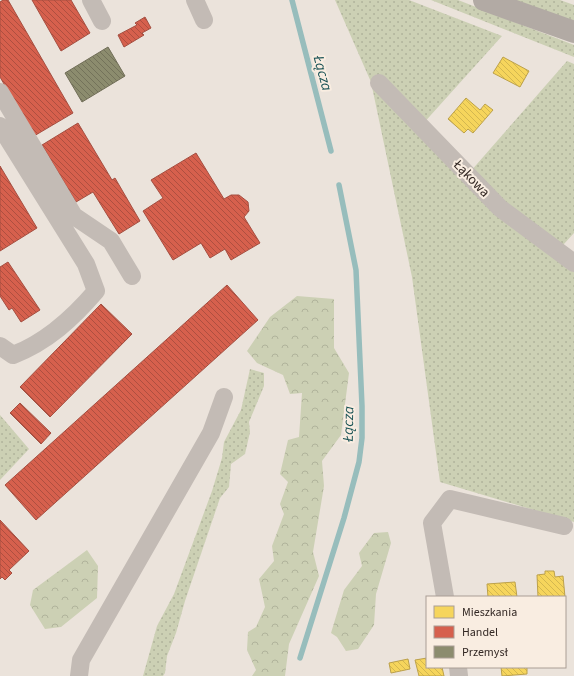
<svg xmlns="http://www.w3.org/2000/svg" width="574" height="676" viewBox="0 0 574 676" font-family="'Source Sans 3',sans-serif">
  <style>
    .green { fill: url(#green-dots) }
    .forest { fill: url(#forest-crowns) }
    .homes { fill: url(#homes-back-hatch); stroke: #bca14b }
    .shops { fill: url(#shops-back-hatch); stroke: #a54f41 }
    .industry { fill: url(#industry-back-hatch); stroke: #716e58 }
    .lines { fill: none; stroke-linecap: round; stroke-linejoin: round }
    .stream { stroke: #97bdbc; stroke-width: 5.5 }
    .minor { stroke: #c3bbb5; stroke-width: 18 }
    .major { stroke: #b2aaa4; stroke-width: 22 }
    .labels { text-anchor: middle; stroke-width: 4; stroke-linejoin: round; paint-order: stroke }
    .street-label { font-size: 14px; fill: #332824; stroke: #f9ede1 }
    .water-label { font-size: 15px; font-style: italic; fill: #195255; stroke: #f9ede1 }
  </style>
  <defs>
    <pattern id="green-dots" width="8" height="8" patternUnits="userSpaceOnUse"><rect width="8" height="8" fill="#ccd0b4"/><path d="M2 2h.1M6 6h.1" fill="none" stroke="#b0b39b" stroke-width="1.8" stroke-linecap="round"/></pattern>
    <pattern id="forest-crowns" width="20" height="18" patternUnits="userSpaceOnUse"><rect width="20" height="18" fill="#ccd0b4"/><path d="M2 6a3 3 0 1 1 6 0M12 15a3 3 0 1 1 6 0" fill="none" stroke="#b0b39b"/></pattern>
    <pattern id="homes-back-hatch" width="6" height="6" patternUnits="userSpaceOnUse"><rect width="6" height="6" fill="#f6d55c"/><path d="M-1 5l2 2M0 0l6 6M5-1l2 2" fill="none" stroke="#d3b750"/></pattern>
    <pattern id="shops-back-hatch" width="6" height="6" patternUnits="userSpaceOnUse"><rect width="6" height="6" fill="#d6604d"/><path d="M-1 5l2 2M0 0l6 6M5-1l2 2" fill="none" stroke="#ae4f40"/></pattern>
    <pattern id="industry-back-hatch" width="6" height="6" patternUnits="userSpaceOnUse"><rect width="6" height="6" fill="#8c8c6e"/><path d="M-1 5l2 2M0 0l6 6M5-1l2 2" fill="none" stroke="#73725a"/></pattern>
  </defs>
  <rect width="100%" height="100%" fill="#ebe3db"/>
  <path class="green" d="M335,0H409L502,36L421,126L470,172L567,61L574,64V233L553,256L574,269V522L440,482L412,277L371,82Z
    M431,0H458L574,45V57Z
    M513,0H560L574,5V22Z
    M250,369L264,373V386L249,422L250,432L245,454L231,464L229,487L220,498L185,601L176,633L167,656L165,673L163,676H143L157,626L174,594L212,491L222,458L224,442L241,410Z
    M0,415L29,449L0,480Z"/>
  <path class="forest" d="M297,296L334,299V348L349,373L341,435L322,461L324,486L313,552L319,576L289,644L285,676H252L256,670L247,650L248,632L256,627L265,607L259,579L274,561L272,546L284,514L280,504L288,482L280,474L288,440L299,437L302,393L290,394L283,375L257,363L247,351L270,317Z
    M388,532L391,543L376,594L374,625L358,649L346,651L337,637L331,633L344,590L362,566L359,553L374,533Z
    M87,550L98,566L97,598L61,627L45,629L30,605L33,590Z"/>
  <path class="homes" d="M503,57L529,71L520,87L493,73Z
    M466,98L480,110L485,104L493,110L473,133L468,129L464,133L448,119Z
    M545,571H554L555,577L563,576L565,597H538L537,575L545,574Z
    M515,582L517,597H488L487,584Z
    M427,658V667H442L444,676H419L415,660Z
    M408,659L410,669L391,673L389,663Z
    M501,667H527V674L502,676Z"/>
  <path class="shops" d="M3,0H8L73,113L34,136L0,77V2Z
    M32,0H71L90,33L61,51Z
    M145,17L151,28L142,33L144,35L124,47L118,35L137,25L135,23Z
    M78,123L112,180L115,178L140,221L119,234L93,192L76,202L42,145Z
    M196,153L224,199L231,195H239L248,202L249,211L244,217L260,243L231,260L225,249L210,258L201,243L173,260L143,211L163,198L151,180Z
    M0,166L37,228L0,251Z
    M8,262L40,310L21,322L12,308L9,310L0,296V267Z
    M227,285L258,320L36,520L5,485Z
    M101,304L132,334L50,417L20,387Z
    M20,403L51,433L41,444L10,413Z
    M0,520L29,551L9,570L12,573L5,580L2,577L0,579Z"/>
  <path class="industry" d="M108,47L125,76L82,102L65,73Z"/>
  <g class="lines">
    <path class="stream" d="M292,0L331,151
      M300,658L344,518L359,462L362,438V406L356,270L339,185"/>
    <path class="minor" d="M91,0L102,21
      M195,0L204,20
      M379,83L500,208L574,263
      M0,92L74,216L111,241L132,276
      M0,126L86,264L96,291C73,318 47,342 13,355L0,346
      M445,597L432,523L450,499L564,526
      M458,667L459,676
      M79,676L81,660L211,433L224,397"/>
    <path class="major" d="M484,0L574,32"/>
  </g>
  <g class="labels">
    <g class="street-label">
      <text transform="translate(472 178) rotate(46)" y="5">Łąkowa</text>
    </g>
    <g class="water-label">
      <text transform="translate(323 73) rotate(75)" y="5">Łącza</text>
      <text transform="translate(348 424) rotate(-89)" y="5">Łącza</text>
    </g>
  </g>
  <rect x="426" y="596" width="140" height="72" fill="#f9ede1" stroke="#aa9e95"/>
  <rect x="434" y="606" width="20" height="12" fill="#f6d55c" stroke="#aa9e95"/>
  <text x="462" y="616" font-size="12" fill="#332824">Mieszkania</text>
  <rect x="434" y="626" width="20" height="12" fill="#d6604d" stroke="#aa9e95"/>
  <text x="462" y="636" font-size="12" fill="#332824">Handel</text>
  <rect x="434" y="646" width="20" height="12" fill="#8c8c6e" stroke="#aa9e95"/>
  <text x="462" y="656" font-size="12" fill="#332824">Przemysł</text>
</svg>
